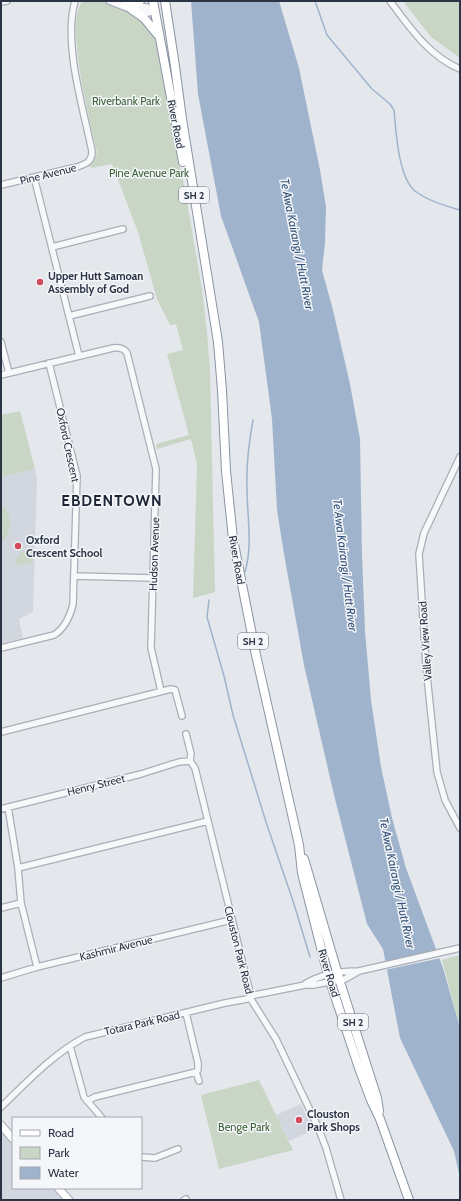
<svg xmlns="http://www.w3.org/2000/svg" width="461" height="1201" viewBox="0 0 461 1201" font-family="Cabin,sans-serif">
  <style>
    .built { fill: #d2d6de }
    .green { fill: #c9d6c5 }
    .water { fill: #9fb4cc }
    .pier { fill: #e4e7ec }
    .lines { fill: none; stroke-linecap: round; stroke-linejoin: round }
    .stream { stroke: #9fb4cc; stroke-width: 1.5 }
    .minor-casing { stroke: #a9aeb7; stroke-width: 8 }
    .major-casing { stroke: #a3abb8; stroke-width: 9 }
    .highway-casing { stroke: #8b94a3; stroke-width: 10 }
    .minor { stroke: #f7f8fa; stroke-width: 5.5 }
    .major { stroke: #fff; stroke-width: 7 }
    .highway { stroke: #fff; stroke-width: 8 }
    .poi-dot { fill: #d1495b; stroke: #f4f6f9; stroke-width: 1.5 }
    .labels { text-anchor: middle; stroke-width: 3; stroke-linejoin: round; paint-order: stroke }
    .shield { fill: #f4f6f9; stroke: #676e7b; stroke-width: 1 }
    .shield-label { font-size: 10px; font-weight: bold; fill: #2b3445 }
    .park-label { font-size: 11px; fill: #3f6138; stroke: #f4f6f9 }
    .street-label { font-size: 11px; fill: #2b3445; stroke: #f4f6f9 }
    .poi-label { font-size: 11px; font-weight: bold; fill: #2b3445; stroke: #f4f6f9; text-anchor: start }
    .water-label { font-size: 12px; font-style: italic; fill: #34527a; stroke: #f4f6f9 }
    .district-label { font-size: 15px; font-weight: bold; letter-spacing: 1px; fill: #1d2536; stroke: #f4f6f9 }
  </style>
  <rect width="100%" height="100%" fill="#e4e7ec"/>
  <path class="built" d="M35,469L37,480L33,612L19,619L23,638L1,643V477Z
    M301,1104L313,1130L289,1141L276,1115Z
    M1,1125L13,1139V1188H58L69,1200H1Z"/>
  <path class="green" d="M83,1H101L121,10L133,12L150,26L155,38L185,190L202,289L207,332L210,370L215,592L193,598L197,464L191,439L157,449L156,444L189,435L167,354L183,350L176,324L170,325L157,299L138,232L112,164L91,168L90,165L94,160L97,152C91,125 63,20 83,1Z
    M403,1H460V58L431,37Z
    M20,411L35,469L1,477V415Z
    M1,504C13,515 13,532 1,543Z
    M21,552H26L32,554V562L22,565L16,564L15,561Z
    M460,955V1028L442,960Z
    M259,1080L293,1150L219,1169L201,1095Z"/>
  <path class="water" d="M191,1H279L299,68L320,170L326,207L325,243L322,270L333,310L350,384L360,439L362,555L365,631L371,700L381,767L392,818L406,868L443,968L460,1028V1178L454,1151L400,1038L383,949L367,924L334,795L304,665L284,554L277,510L272,419L259,322L221,216L198,94Z"/>
  <path class="pier" d="M438,950L441,958L385,970L384,962Z"/>
  <g class="lines">
    <path class="stream" d="M315,1L327,35L372,89L390,104L394,110C396,131 398,177 415,191C428,201 445,206 460,210
      M245,572C253,545 247,516 247,488C246,466 249,442 253,420
      M209,600L207,617L224,676L233,715L266,822L294,904L310,957"/>
    <g class="minor-casing">
      <path id="minor" d="M109,1L127,8
        M390,1C410,28 429,56 460,69
        M1,2L7,1
        M132,6L147,7L155,11
        M137,11L148,13L155,11
        M34,177L79,356
        M1,185L77,167C86,164 92,162 92,151C83,107 63,44 75,1
        M52,247L123,229
        M69,316L150,296
        M1,342L9,373
        M1,375L113,348C119,347 124,348 127,353L156,469L151,648L161,691
        M460,457L424,533L419,554L426,666L437,772L445,800L460,828
        M74,576L153,578
        M1,648L54,635C65,628 70,617 73,604L77,476L49,363
        M1,732L171,689L175,690L182,716
        M186,734L191,754L190,761L195,768L252,1001L276,1039L318,1127L326,1148L341,1200
        M8,807L18,868L21,903L37,967
        M1,809L141,774L179,762L190,761
        M18,868L208,821
        M1,908L21,903
        M1,978L37,967L231,920
        M305,984C321,974 341,971 359,971L460,948
        M186,1013L198,1063V1070L196,1072L199,1081
        M70,1046L84,1097L102,1118
        M87,1101L95,1097L196,1072
        M1,1107C27,1082 53,1054 85,1037L225,1003L247,999L254,995L265,993L305,985H313L345,979L359,971
        M141,1157L155,1158L178,1149
        M184,1200L186,1199"/>
    </g>
    <g class="major-casing">
      <path id="major" d="M1,1125L13,1139
        M58,1188L69,1200"/>
    </g>
    <g class="highway-casing">
      <path id="highway" d="M153,1L183,162
        M165,1L175,66L182,119L218,342L222,390L226,471L233,539L256,655L299,845L302,873L328,975L359,1068L371,1100L380,1119L409,1200
        M124,5L134,4L140,1
        M131,9L144,18L158,35
        M304,859L341,985L377,1098L379,1111"/>
    </g>
    <use href="#minor" class="minor"/>
    <use href="#major" class="major"/>
    <use href="#highway" class="highway"/>
  </g>
  <g class="poi-dot">
    <circle cx="40" cy="282" r="4"/>
    <circle cx="18" cy="546" r="4"/>
    <circle cx="299" cy="1120" r="4"/>
  </g>
  <g class="labels">
    <g class="shield">
      <rect x="179" y="187" width="30" height="16" rx="3"/>
      <rect x="238" y="633" width="30" height="16" rx="3"/>
      <rect x="338" y="1014" width="30" height="16" rx="3"/>
    </g>
    <g class="shield-label">
      <text x="194" y="199">SH 2</text>
      <text x="253" y="645">SH 2</text>
      <text x="353" y="1026">SH 2</text>
    </g>
    <g class="park-label">
      <text x="126" y="105">Riverbank Park</text>
      <text x="149" y="177">Pine Avenue Park</text>
      <text x="244" y="1131">Benge Park</text>
    </g>
    <g class="street-label">
      <text transform="translate(176 124) rotate(79)" y="4">River Road</text>
      <text transform="translate(48 174) rotate(-14)" y="4">Pine Avenue</text>
      <text transform="translate(68 445) rotate(78)" y="4">Oxford Crescent</text>
      <text transform="translate(154 554) rotate(-88)" y="4">Hudson Avenue</text>
      <text transform="translate(237 560) rotate(80)" y="4">River Road</text>
      <text transform="translate(425 641) rotate(-94)" y="4">Valley View Road</text>
      <text transform="translate(96 785) rotate(-14)" y="4">Henry Street</text>
      <text transform="translate(116 948) rotate(-14)" y="4">Kashmir Avenue</text>
      <text transform="translate(239 950) rotate(76)" y="4">Clouston Park Road</text>
      <text transform="translate(329 973) rotate(73)" y="4">River Road</text>
      <text transform="translate(142 1023) rotate(-13)" y="4">Totara Park Road</text>
    </g>
    <g class="poi-label">
      <text x="48" y="280">Upper Hutt Samoan<tspan x="48" dy="13">Assembly of God</tspan></text>
      <text x="26" y="544">Oxford<tspan x="26" dy="13">Crescent School</tspan></text>
      <text x="307" y="1118">Clouston<tspan x="307" dy="13">Park Shops</tspan></text>
    </g>
    <g class="water-label">
      <text transform="translate(297 244) rotate(79)" y="4">Te Awa Kairangi / Hutt River</text>
      <text transform="translate(345 565) rotate(83)" y="4">Te Awa Kairangi / Hutt River</text>
      <text transform="translate(397 883) rotate(78)" y="4">Te Awa Kairangi / Hutt River</text>
    </g>
    <g class="district-label">
      <text x="112" y="506">EBDENTOWN</text>
    </g>
  </g>
  <rect width="461" height="1201" fill="none" stroke="#2b3445" stroke-width="4"/>
  <rect x="12" y="1117" width="130" height="72" fill="#f4f6f9" stroke="#a4a8b1"/>
  <rect x="20" y="1130" width="20" height="6" fill="#ffffff" stroke="#a4a8b1"/>
  <text x="48" y="1137" font-size="12" fill="#2b3445">Road</text>
  <rect x="20" y="1147" width="20" height="12" fill="#c9d6c5" stroke="#a4a8b1"/>
  <text x="48" y="1157" font-size="12" fill="#2b3445">Park</text>
  <rect x="20" y="1167" width="20" height="12" fill="#9fb4cc" stroke="#a4a8b1"/>
  <text x="48" y="1177" font-size="12" fill="#2b3445">Water</text>
</svg>
